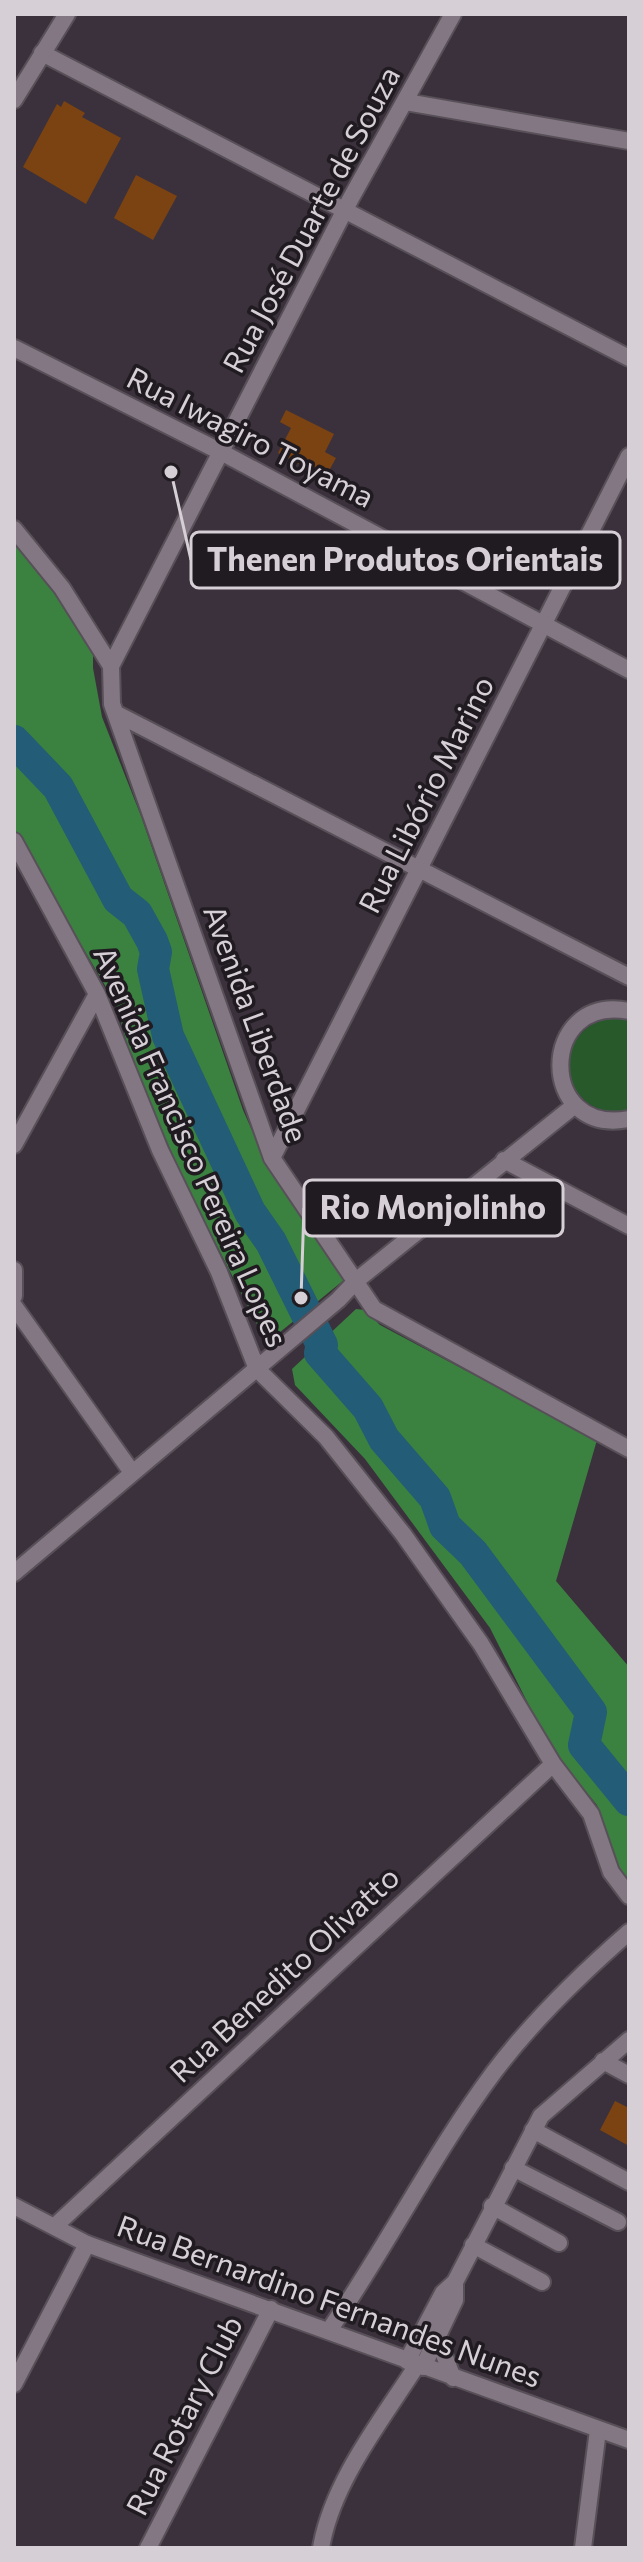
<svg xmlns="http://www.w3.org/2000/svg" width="643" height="2562" viewBox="0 0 643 2562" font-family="Commissioner,sans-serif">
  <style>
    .green { fill: #27592b }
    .forest { fill: #3b8240 }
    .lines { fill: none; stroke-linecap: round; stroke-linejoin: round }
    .river { stroke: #225c76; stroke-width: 32 }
    .building { fill: #7b4312 }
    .minor-casing { stroke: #585059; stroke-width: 20 }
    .tertiary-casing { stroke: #585059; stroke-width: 20 }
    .minor { stroke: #837783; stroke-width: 16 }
    .tertiary { stroke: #837783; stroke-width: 16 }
    .labels { text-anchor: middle; stroke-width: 7; stroke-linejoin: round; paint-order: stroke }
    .street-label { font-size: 30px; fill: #d6d0d6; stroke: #201b20 }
    .leader { fill: none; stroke: #d6d0d6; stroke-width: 3 }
    .callout-dot { fill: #d6d0d6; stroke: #201b20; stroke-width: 3 }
    .callout { fill: #201b20; stroke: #d6d0d6; stroke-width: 3 }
    .callout-label { font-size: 32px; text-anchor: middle; font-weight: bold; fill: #d6d0d6 }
  </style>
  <rect width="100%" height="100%" fill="#3b313c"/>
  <path class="green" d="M610,1016L629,1018V1109C572,1127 537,1040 610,1016Z"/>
  <path class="forest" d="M14,537L93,643V668L102,717L141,816L243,1110L266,1162L344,1280L274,1337L263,1336L190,1193L134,1069L116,1004L14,831Z
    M356,1309L365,1310L380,1325L597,1440L556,1581L629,1667V1886L617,1864L597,1805L551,1749L490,1628L365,1459L295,1385L292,1369Z"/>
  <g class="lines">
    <path class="river" d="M14,741L58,787L118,899L137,914L152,941L156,952L153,969L168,1036L250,1212L271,1242L322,1345L320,1353L368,1408L384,1439L435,1498L445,1526L473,1553L591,1712L584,1745L629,1800"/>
  </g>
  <path class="building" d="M64,101L85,113L82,117L121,138L86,204L23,167L57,104L61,107Z
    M136,175L177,196L153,240L114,218Z
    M286,410L334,434L325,452L336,458L325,478L278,453L291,428L280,422Z
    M615,2101L629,2108V2146L600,2130Z"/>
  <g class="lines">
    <g class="minor-casing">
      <path id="minor" d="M42,53L629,358
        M406,102L629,141
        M14,529L62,588L111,666L112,704L272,1158L374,1309L629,1449
        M111,666L351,198L453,14
        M119,715L629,977
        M14,841L97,994L160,1150L219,1272L257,1369L326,1437L403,1534L481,1644L553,1764L591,1814L611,1872L629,1896
        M629,1011C538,993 537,1137 629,1119
        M14,1145L97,994
        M272,1158L629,456
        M504,1160L629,1226
        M14,1270V1296
        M14,1306L131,1471
        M14,1573L338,1300L357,1280L575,1105
        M603,2061L629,2075
        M533,2130L629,2182
        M513,2168L618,2222
        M492,2206L559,2243
        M55,2226L553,1764
        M473,2245L542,2282
        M330,2329C388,2245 433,2154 494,2072C533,2020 581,1974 629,1932
        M407,2361L443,2293L455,2282L541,2116L629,2040
        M423,2367L455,2300V2282
        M14,2384L87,2244
        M148,2548L271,2309
        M321,2548C332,2482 382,2420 417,2365
        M583,2548L598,2430"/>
    </g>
    <g class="tertiary-casing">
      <path id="tertiary" d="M14,100L67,14
        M14,348L221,452L629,670
        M14,2206L87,2244L629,2440
        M438,2339L453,2378"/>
    </g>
    <use href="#minor" class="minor"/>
    <use href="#tertiary" class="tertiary"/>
  </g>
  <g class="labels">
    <g class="street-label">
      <text transform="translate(312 220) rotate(-62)" y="10">Rua José Duarte de Souza</text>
      <text transform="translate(250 438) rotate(27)" y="10">Rua Iwagiro Toyama</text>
      <text transform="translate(427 795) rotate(-63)" y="10">Rua Libório Marino</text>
      <text transform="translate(255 1024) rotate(70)" y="10">Avenida Liberdade</text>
      <text transform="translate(190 1147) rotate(66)" y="10">Avenida Francisco Pereira Lopes</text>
      <text transform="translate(285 1975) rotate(-43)" y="10">Rua Benedito Olivatto</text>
      <text transform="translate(329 2302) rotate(20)" y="10">Rua Bernardino Fernandes Nunes</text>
      <text transform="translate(185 2416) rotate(-63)" y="10">Rua Rotary Club</text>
    </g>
  </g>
  <path class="leader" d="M171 472L191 560M301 1298L304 1208"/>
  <g class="callout-dot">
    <circle cx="171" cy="472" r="8"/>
    <circle cx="301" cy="1298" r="8"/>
  </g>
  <g class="callout">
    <rect x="191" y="532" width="429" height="56" rx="8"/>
    <rect x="304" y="1180" width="259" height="56" rx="8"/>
  </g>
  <g class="callout-label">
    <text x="405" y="571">Thenen Produtos Orientais</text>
    <text x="433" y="1219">Rio Monjolinho</text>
  </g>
  <rect width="643" height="2562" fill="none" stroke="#d6d0d6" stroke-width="32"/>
</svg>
